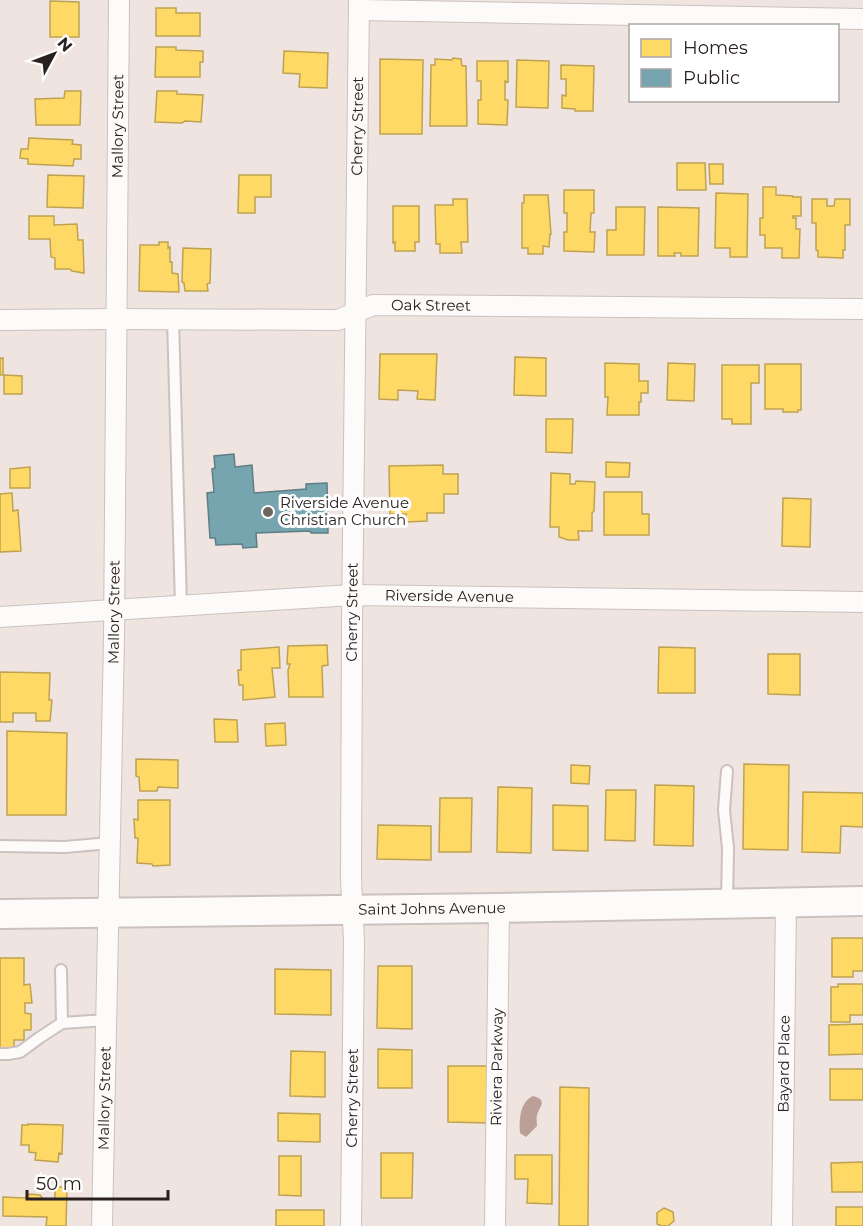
<svg xmlns="http://www.w3.org/2000/svg" width="863" height="1226" viewBox="0 0 863 1226" font-family="Montserrat,sans-serif">
  <style>
    .water { fill: #baa097 }
    .homes { fill: #ffd966; stroke: #bfa251; stroke-width: 1.5 }
    .public { fill: #76a5af; stroke: #5f7d84; stroke-width: 1.5 }
    .lines { fill: none; stroke-linecap: round; stroke-linejoin: round }
    .lane-casing { stroke: #cbc1be; stroke-width: 14 }
    .street-casing { stroke: #cbc1be; stroke-width: 22 }
    .secondary-casing { stroke: #cbc1be; stroke-width: 32 }
    .lane { stroke: #fdfbfa; stroke-width: 10 }
    .street { stroke: #fdfbfa; stroke-width: 20 }
    .secondary { stroke: #fdfbfa; stroke-width: 28 }
    .poi-dot { fill: #6e6562; stroke: #fff; stroke-width: 2 }
    .labels { text-anchor: middle; stroke-width: 6; stroke-linejoin: round; paint-order: stroke }
    .street-label { font-size: 15px; fill: #29211f; stroke: #fff }
    .poi-label { font-size: 15px; fill: #29211f; stroke: #fff; text-anchor: start }
  </style>
  <rect width="100%" height="100%" fill="#efe4df"/>
  <path class="water" d="M533,1096C548,1100 540,1106 537,1115C536,1118 537,1123 537,1126L526,1137L520,1133C519,1119 520,1102 533,1096Z"/>
  <path class="homes" d="M50,1L79,2V37H50Z
    M156,8H176V13H200V36H156Z
    M156,47H176V50L203,51V62H200V77H155Z
    M284,51L328,53L327,88L299,87L300,74L283,73Z
    M453,58L461,59L462,66H466L467,126H430L431,65H435V59L452,60Z
    M380,59L423,60L422,134H380Z
    M517,60L549,61L548,108L516,107Z
    M477,61H508V82L505,81V100H508L507,125L478,124V100H481V81H477Z
    M561,65L594,66L593,111H575V109L562,108V95L566,96V79H561Z
    M65,91H81L80,125H36L35,99L64,98Z
    M157,91H177V94L203,95L201,122L185,121L182,123L155,122Z
    M29,138L73,140L72,144L81,145V159H74L73,166L28,164V159L20,158L21,149H28Z
    M677,163H705L706,190H677Z
    M709,164H723V184H710Z
    M48,175L84,176L83,208L47,207Z
    M239,175H271V197H255V213H238Z
    M763,187H776V195L793,196V197H801V216H793V218H796V229H800L799,258H782V248H765V235H760V218H763Z
    M564,190H594V213H591L590,232H595L594,252L564,251V232H567V213H564Z
    M716,193L748,194L747,257H730V248H715Z
    M524,195H548L551,234H550L549,247L543,246V254H528V248H522V203H524Z
    M453,199H467L468,242H461L462,253H440V244H436L435,205H453Z
    M812,199H827V206H834L835,199H850V225H845V250H843V258L818,257V251L816,250V223H812Z
    M393,206H419V242H415V251H395V242L393,243Z
    M616,207H645L644,255H607V230H616Z
    M658,207L699,208L698,256H681V253H674L675,256H658Z
    M29,216H54V225L77,224L78,240H83L84,273L72,271L70,269H55V258L51,257L50,239H29Z
    M159,242H168V248L170,247V262H172V273L178,274L179,292L139,291L140,245H159Z
    M183,248L211,249L210,283L207,284L208,291H185L184,283L182,282Z
    M380,354H437L435,400L417,399L418,391L398,390V400L379,399Z
    M515,357L546,358V396L514,395Z
    M0,358H3V375H0Z
    M605,363L639,364V381H648V393H641V402H639V415H607L608,397H605Z
    M668,363L695,364L694,401L667,400Z
    M765,364H801V410H798V412H783V409H765Z
    M722,365H759V383H751V424H732V419H722Z
    M4,375L22,376V394H4Z
    M546,419H573L572,453L546,452Z
    M606,462L630,463L629,477H606Z
    M443,465V474H458V494H444V513H427V521L406,522V514H390L389,466Z
    M30,467V488H10V469Z
    M551,473L570,474V484H575L576,481L595,482L594,511L592,513V531H578L579,540H568L559,537V527H550Z
    M604,492H642V514H649V535H604Z
    M12,493L13,511L18,510L21,551L0,552V494Z
    M783,498L811,499L810,547L782,546Z
    M327,645L328,665L322,666L323,697H289L288,670L290,664H287L288,646Z
    M279,647L280,668H272L275,697L243,700V685H239L238,670H241V650Z
    M659,647L695,648V693H658Z
    M768,654H800V695L768,694Z
    M0,672L50,673L49,700H52L50,721H36V713H13V722H0Z
    M214,719L237,720L238,742H215Z
    M285,723L286,745L266,746L265,724Z
    M7,731L67,733L66,815H7Z
    M136,759L178,760V788L158,787L157,791H140L139,777L136,776Z
    M744,764L789,765L788,850L743,849Z
    M571,765L590,766L589,784L571,783Z
    M655,785L694,786L693,846L654,845Z
    M498,787L532,788L531,853L497,852Z
    M606,790H636L635,841L605,840Z
    M803,792L863,793V827L841,826L840,853L802,852Z
    M440,798H472L471,852H439Z
    M138,800H170V865L153,866L152,864L137,863L138,838H135L134,819L138,820Z
    M553,805L588,806V851L553,850Z
    M378,825L431,826V860L377,859Z
    M832,938H863V971H853V977H832Z
    M0,958H24V985L30,984L32,1003H25V1013L31,1014V1030H24V1040H14V1049H0Z
    M378,966H412V1029L377,1028Z
    M275,969L331,970V1015L275,1014Z
    M838,984H863V1015H850V1022H831V987H838Z
    M863,1024V1054L829,1055V1025Z
    M378,1049L412,1050V1088H378Z
    M291,1051L325,1052V1097L290,1096Z
    M448,1066H488V1123L448,1122Z
    M830,1069H863V1100H830Z
    M560,1087L589,1088L588,1226H559Z
    M278,1113L320,1114V1142L278,1141Z
    M28,1124L63,1125L62,1154L59,1153L58,1162L35,1160L36,1153L29,1152V1145H21L22,1125H28Z
    M381,1153H413L412,1198H381Z
    M515,1155H552V1204L527,1203L528,1179H515Z
    M279,1156H301V1196L279,1195Z
    M863,1162V1192H832L831,1163Z
    M55,1187H67L66,1226H46L47,1217L3,1216V1197L25,1198L30,1194L40,1195L43,1199H55Z
    M836,1207H863V1226H836Z
    M664,1208L673,1212L674,1221L668,1226H662L657,1224V1213Z
    M276,1210H324V1226H276Z"/>
  <path class="public" d="M234,454L235,467L252,465L254,493L306,489V484L327,483L328,533H311L310,531L256,533L257,547L243,548L242,544L216,545L215,538H210L207,493L214,492L212,469L215,468L214,456Z"/>
  <g class="lines">
    <g class="lane-casing">
      <path id="lane" d="M173,319L181,605
        M0,846L65,847L110,843
        M727,903L728,848L724,810L727,771
        M61,970L62,1023L107,1020
        M0,1054H8L20,1052L39,1038L62,1023"/>
    </g>
    <g class="street-casing">
      <g id="street">
        <path d="M359,10L863,19"/>
        <path id="s1" d="M0,320L116,319L338,320L373,305L863,309"/>
        <path id="s2" d="M0,617L352,595L863,602"/>
        <path id="s3" d="M102,1226L114,638L119,0"/>
        <path id="s4" d="M351,1226L354,942L351,878L352,624L359,0"/>
        <path id="s5" d="M495,1226L499,908"/>
        <path id="s6" d="M782,1226L786,902"/>
      </g>
    </g>
    <g class="secondary-casing">
      <g id="secondary">
        <path id="s7" d="M0,914L499,908L863,901"/>
      </g>
    </g>
    <use href="#lane" class="lane"/>
    <use href="#street" class="street"/>
    <use href="#secondary" class="secondary"/>
  </g>
  <circle class="poi-dot" cx="268" cy="512" r="6"/>
  <g class="labels">
    <g class="street-label">
      <text dy="5" stroke="none"><textPath href="#s3" startOffset="1100">Mallory Street</textPath></text>
      <text dy="5" stroke="none"><textPath href="#s4" startOffset="1100">Cherry Street</textPath></text>
      <text dy="5" stroke="none"><textPath href="#s1" startOffset="434">Oak Street</textPath></text>
      <text dy="5" stroke="none"><textPath href="#s2" startOffset="450">Riverside Avenue</textPath></text>
      <text dy="5" stroke="none"><textPath href="#s3" startOffset="614">Mallory Street</textPath></text>
      <text dy="5" stroke="none"><textPath href="#s4" startOffset="614">Cherry Street</textPath></text>
      <text dy="5" stroke="none"><textPath href="#s7" startOffset="432">Saint Johns Avenue</textPath></text>
      <text dy="5" stroke="none"><textPath href="#s6" startOffset="162">Bayard Place</textPath></text>
      <text dy="5" stroke="none"><textPath href="#s5" startOffset="159">Riviera Parkway</textPath></text>
      <text dy="5" stroke="none"><textPath href="#s3" startOffset="128">Mallory Street</textPath></text>
      <text dy="5" stroke="none"><textPath href="#s4" startOffset="128">Cherry Street</textPath></text>
    </g>
    <g class="poi-label">
      <text x="280" y="508">Riverside Avenue<tspan x="280" dy="17">Christian Church</tspan></text>
    </g>
  </g>
  <rect x="629" y="24" width="210" height="78" fill="#ffffff" stroke="#a9a6a5" stroke-width="1.5"/>
  <rect x="641" y="39" width="30" height="18" fill="#ffd966" stroke="#a9a6a5" stroke-width="1.5"/>
  <text x="683" y="54" font-size="18" fill="#29211f">Homes</text>
  <rect x="641" y="69" width="30" height="18" fill="#76a5af" stroke="#a9a6a5" stroke-width="1.5"/>
  <text x="683" y="84" font-size="18" fill="#29211f">Public</text>
  <g transform="translate(54 54) rotate(49)" stroke="#ffffff" stroke-width="4.5" paint-order="stroke">
  <path d="M0-4.5L10 22L0 15L-10 22Z" fill="#29211f"/>
  <text y="-9" font-size="16" font-weight="bold" text-anchor="middle" fill="#29211f">N</text>
  </g>
  <path d="M27 1190v9h141v-9" fill="none" stroke="#29211f" stroke-width="3"/>
  <text x="36" y="1190" font-size="18" fill="#29211f" stroke="#ffffff" stroke-width="4.5" paint-order="stroke">50 m</text>
</svg>
